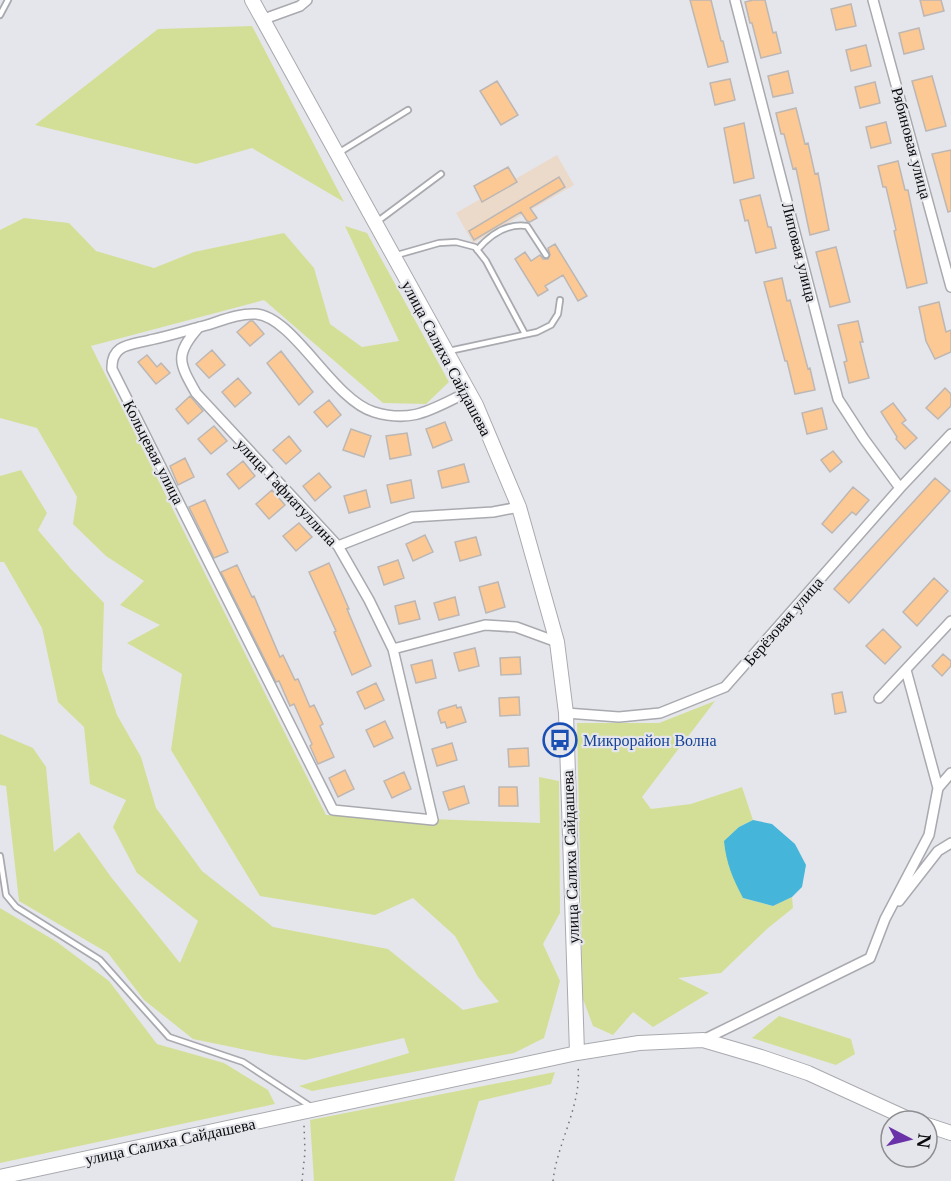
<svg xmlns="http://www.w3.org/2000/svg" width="951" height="1181" viewBox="0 0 951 1181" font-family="'Libre Baskerville',serif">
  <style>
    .industrial { fill: #ebd9c9 }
    .green { fill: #d3df97 }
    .water { fill: #46b5da }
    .building { fill: #fcc894; stroke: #bcb7b4; stroke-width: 1.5 }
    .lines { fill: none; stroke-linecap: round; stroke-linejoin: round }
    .lane-casing { stroke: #a9aaaf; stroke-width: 8 }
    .street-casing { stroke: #a9aaaf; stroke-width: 12 }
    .secondary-casing { stroke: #a9aaaf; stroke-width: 16 }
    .path { stroke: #737377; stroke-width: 1.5; stroke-dasharray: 1.5 4.5; stroke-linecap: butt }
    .lane { stroke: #fff; stroke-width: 4.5 }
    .street { stroke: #fff; stroke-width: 9 }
    .secondary { stroke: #fff; stroke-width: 14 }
    .labels { text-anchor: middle; stroke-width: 4.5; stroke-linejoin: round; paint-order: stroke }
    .street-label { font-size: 16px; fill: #0b0b0d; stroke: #e5e6eb }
    .transit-label { font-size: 16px; fill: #164399; stroke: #e5e6eb; text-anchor: start }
  </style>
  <rect width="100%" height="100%" fill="#e5e6eb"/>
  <path class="industrial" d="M557,155L574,185L473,243L456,213Z"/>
  <path class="green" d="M252,26L344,202L252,148L196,164L35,125L158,29Z
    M24,218L69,223L96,251L154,268L194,252L284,233L314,268L330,324L362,347L399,341L345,226L367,233L449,382L426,404L383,403L264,300L91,346L326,815L540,823L539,777L559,781L560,913L543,944L560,981L544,1038L514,1053L312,1091L299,1086L409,1053L404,1038L305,1060L271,1055L193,1039L144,1000L108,953L19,901L6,786L0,785V734L33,748L46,767L54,852L79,832L111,877L180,963L198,921L137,873L113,827L126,800L90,784L84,727L58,702L42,628L4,562H0V476L21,470L47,513L38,530L70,568L104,603L102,670L117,715L141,757L156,808L202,871L273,927L388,949L463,1010L499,1002L478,977L455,936L413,898L375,915L260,896L171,750L182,674L127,643L160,625L120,605L144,581L106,556L73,524L77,497L37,428L0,418V230Z
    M715,701L642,797L651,809L691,804L742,787L753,820L739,827L743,898L773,906L792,897L793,908L768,928L721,973L678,978L709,993L653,1027L633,1012L613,1035L593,1026L583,999L577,723H659Z
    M0,908L57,942L109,981L157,1044L224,1063L268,1090L275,1104L0,1163Z
    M779,1016L851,1039L855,1054L836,1065L752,1038Z
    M555,1072L551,1084L479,1101L454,1181H314L310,1120Z"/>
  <path class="water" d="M753,820L772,824L795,844L806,865L802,887L792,897L773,906L743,898C733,879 726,863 724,841L739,827Z"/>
  <path class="building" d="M690,0H711L721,41H723L728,62L708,67Z
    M753,0H765L773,33L776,32L781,53L761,58L752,23H750L745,2Z
    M920,0H941L944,11L924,16Z
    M851,4L856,26L836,30L831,9Z
    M919,28L924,49L904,54L899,33Z
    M866,45L871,66L851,71L846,50Z
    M788,71L793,93L773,97L768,76Z
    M932,76L946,126L926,131L912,81Z
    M730,79L735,100L715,105L710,83Z
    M497,81L518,115L501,125L480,91Z
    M875,82L880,103L860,108L855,87Z
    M796,108L805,144L808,143L815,174L818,173L829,230L810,235L796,168L793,169L784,134H781L776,113Z
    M886,122L891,143L871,148L866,127Z
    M744,123L754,178L734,183L724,128Z
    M951,150V211L948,212L932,154Z
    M898,161L905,190H908L927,283L907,288L894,231L896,230L886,187H883L878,166Z
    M508,167L517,182L482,202L474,186Z
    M559,177L565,187L530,208L537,218L530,222L527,221L521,212L474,240L469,231Z
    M760,195L768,227H771L776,248L756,253L748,220L745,221L740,200Z
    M555,244L587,296L578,301L563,275L545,286L548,290L538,296L515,259L525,252L531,261L540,255L543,259H548L550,255L548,248Z
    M836,247L850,302L830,307L816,252Z
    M782,278L787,301L790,300L808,369L810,368L815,390L795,394L787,361H785L764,282Z
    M939,302L946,332L951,330V352L935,359L926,341L919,307Z
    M250,321H253L264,334L250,346L237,332Z
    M858,321L863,342H860L869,378L849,383L844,362L847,361L838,325Z
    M212,350L225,365L209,378L196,364Z
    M281,351L313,392L299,405L267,363Z
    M147,355L157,367L161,363L170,373L156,384L138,362Z
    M238,378L251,393L235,407L222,392Z
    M945,388L951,394V406L938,419L926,408Z
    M190,396L203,411L188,424L176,409Z
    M329,400L341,415L327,427L314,412Z
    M893,403L906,420L902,423L917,438L905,449L896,439L897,437L881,412Z
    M822,408L827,429L807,434L802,413Z
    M445,422L452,440L433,448L426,429Z
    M214,426L227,441L211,454L198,439Z
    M351,429L371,436L364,457L343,450Z
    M407,433L411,455L390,459L386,436Z
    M289,436L301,451L286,464L273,450Z
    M833,451L842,462L830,472L821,460Z
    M185,458L194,477L178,485L170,466Z
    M243,461L255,476L239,489L227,474Z
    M464,464L469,482L442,488L438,471Z
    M319,473L331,487L315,501L303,486Z
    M935,478L950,491L849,603L834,589Z
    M411,480L414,498L391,503L387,485Z
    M853,487L869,500L856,515L852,512L832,533L822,524Z
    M272,490L285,505L269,519L256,504Z
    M366,490L370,507L349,513L344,496Z
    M205,500L228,552L214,558L189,507Z
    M299,523L312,537L296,551L283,536Z
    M425,535L433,552L413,561L406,544Z
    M476,537L481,555L460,561L455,542Z
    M398,560L404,578L384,585L378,567Z
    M329,563L349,609H347L371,666L352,675L334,632L336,631L309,572Z
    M237,565L252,597L254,596L280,657L283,655L295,680L298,679L310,707L314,705L323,724L320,726L334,757L318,764L310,746L312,744L294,704L290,706L279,681L276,682L221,572Z
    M934,578L948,591L917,626L903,612Z
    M498,582L505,607L486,613L479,587Z
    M455,597L459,615L439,620L434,603Z
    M415,601L420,619L399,624L395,606Z
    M883,629L901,647L885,664L866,646Z
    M475,648L479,666L459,671L454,653Z
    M943,654L951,661V666L942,676L932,666Z
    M520,657L521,674L501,675L500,658Z
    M432,660L436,678L416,683L411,665Z
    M376,683L384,700L365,709L357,692Z
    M842,692L846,712L835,714L832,694Z
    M519,697L520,715L500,716L499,698Z
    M456,705L457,708L461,707L466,722L447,728L445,722L441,723L438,713L439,710Z
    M385,721L393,738L374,747L366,730Z
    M452,743L457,760L437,766L432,749Z
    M528,748L529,766L509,767L508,749Z
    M345,770L354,789L338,797L329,778Z
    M404,772L411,789L392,798L384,781Z
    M464,786L469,803L449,810L443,792Z
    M499,787H517L518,806H499Z"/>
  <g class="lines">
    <g class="lane-casing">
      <path id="lane" d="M0,15L8,0
        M340,152L408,110
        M378,221L441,174
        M477,250C490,235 507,223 527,226L546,255
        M397,255L439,243L456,242L475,247L486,261L525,334
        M449,351L537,332L551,325L558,314L560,300
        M0,856L6,895L16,907L100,960L169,1037L243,1062L310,1106"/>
    </g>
    <g class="street-casing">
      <path id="street" d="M735,0L838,399L864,439L900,488
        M873,0L951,287
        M264,19L300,6L307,0
        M199,327C174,355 179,363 196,393L338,546L369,600L393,649L433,820L333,810L112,369C111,344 131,345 150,340C169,336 188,330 207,325C223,320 240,313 256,314C294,317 333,400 374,412C414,424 433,408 468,392
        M338,546L412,517L493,512L519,507
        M393,649L485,625L516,627L557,642
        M879,698L951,621
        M566,713L619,717L660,713L725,687L900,488L951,434
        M938,788L951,773
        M899,901L938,851L951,843
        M703,1040L870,958L885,919L929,835L938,788L906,670"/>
    </g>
    <g class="secondary-casing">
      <path id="secondary" d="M252,0L476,405L519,507L557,642L566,713L577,1053
        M927,1125L951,1133
        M0,1177L577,1053L639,1043L703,1040L761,1057L808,1073L913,1121"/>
    </g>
    <path class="path" d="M302,1181L305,1152L304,1125
      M553,1181C557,1143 582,1105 578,1066"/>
    <use href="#lane" class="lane"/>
    <use href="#street" class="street"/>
    <use href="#secondary" class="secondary"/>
  </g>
  <defs>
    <g id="bus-ring" transform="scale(1.725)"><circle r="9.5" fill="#e5e6eb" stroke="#1a4fb4" stroke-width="1.5"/><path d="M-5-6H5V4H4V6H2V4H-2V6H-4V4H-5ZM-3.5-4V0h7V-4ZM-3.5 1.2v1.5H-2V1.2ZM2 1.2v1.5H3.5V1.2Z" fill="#1a4fb4"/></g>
  </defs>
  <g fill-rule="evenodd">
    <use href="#bus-ring" x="560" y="740"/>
  </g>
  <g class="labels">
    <g class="street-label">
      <text transform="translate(912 143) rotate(75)" y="6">Рябиновая улица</text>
      <text transform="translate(800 252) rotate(76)" y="6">Липовая улица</text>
      <text transform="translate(447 358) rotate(62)" y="6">улица Салиха Сайдашева</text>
      <text transform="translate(154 452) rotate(63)" y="6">Кольцевая улица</text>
      <text transform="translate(287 492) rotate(47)" y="6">улица Гафиатуллина</text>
      <text transform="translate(783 621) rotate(-49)" y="6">Берёзовая улица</text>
      <text transform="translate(570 857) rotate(-92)" y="6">улица Салиха Сайдашева</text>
      <text transform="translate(170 1141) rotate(-12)" y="6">улица Салиха Сайдашева</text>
    </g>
    <g class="transit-label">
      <text x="583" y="746">Микрорайон Волна</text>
    </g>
  </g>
  <g transform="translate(909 1139) rotate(97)"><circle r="28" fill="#e5e6eb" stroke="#8e8e92" stroke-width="1.5"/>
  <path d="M0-4.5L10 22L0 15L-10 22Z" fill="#6a32a9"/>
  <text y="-9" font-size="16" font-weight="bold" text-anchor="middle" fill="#0b0b0d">N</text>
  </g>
</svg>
